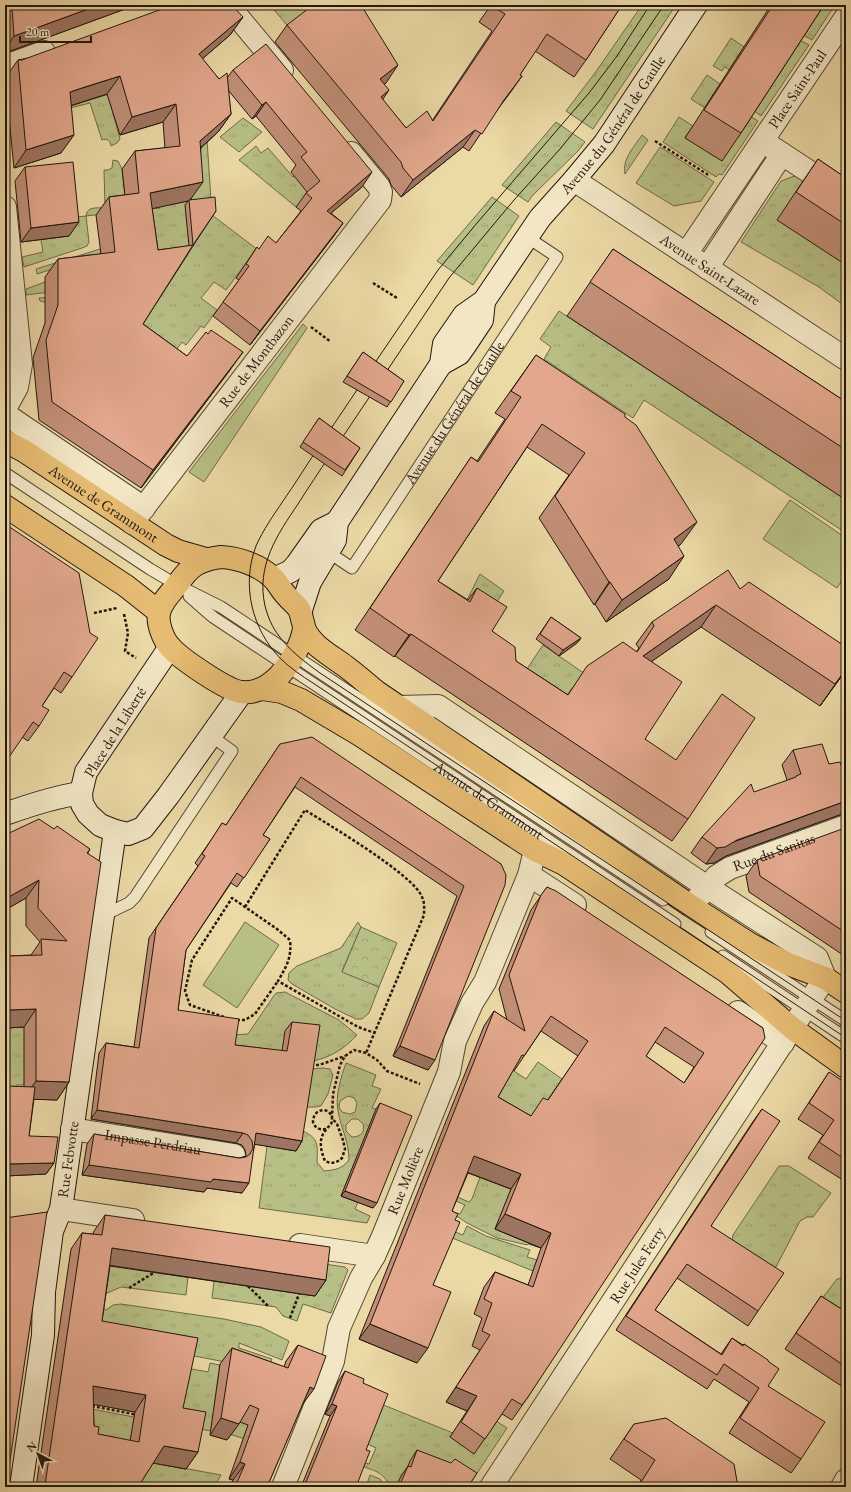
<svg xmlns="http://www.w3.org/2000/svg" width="851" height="1492" viewBox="0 0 851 1492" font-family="'EB Garamond',serif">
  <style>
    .grass { fill: url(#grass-tufts); stroke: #6d6a4a; fill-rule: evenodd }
    .park { fill: url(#park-crowns); stroke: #6d6a4a }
    .garden { fill: #b8bf86; stroke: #6d6a4a }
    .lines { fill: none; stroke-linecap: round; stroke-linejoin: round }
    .lane-casing { stroke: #544733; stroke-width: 13 }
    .street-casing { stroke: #544733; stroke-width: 24 }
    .secondary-casing { stroke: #22160d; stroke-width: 24 }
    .primary-casing { stroke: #22160d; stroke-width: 24 }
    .path { stroke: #22160d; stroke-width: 2.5; stroke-dasharray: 3 2; stroke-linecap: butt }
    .lane { stroke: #f2e6c5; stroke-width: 11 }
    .street { stroke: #f2e6c5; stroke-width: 22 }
    .secondary { stroke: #f2e6c5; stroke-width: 22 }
    .primary { stroke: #e6bc73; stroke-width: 22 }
    .tram { stroke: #22160d; stroke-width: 1 }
    .wall { fill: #c29078; stroke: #22160d; fill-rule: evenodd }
    .shaded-wall { fill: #9e7562; stroke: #22160d }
    .building { fill: #e2a78c; stroke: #22160d; fill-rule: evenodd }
    .labels { text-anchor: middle; stroke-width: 3; stroke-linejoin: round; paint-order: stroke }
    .street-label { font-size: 15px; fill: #22160d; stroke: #f2e6c5 }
  </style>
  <defs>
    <pattern id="grass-tufts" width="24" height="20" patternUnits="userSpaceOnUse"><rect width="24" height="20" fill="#b8bf86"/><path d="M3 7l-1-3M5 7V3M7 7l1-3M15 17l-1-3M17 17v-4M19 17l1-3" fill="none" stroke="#9ea372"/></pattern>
    <pattern id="park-crowns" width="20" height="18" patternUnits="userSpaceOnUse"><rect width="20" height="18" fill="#b8bf86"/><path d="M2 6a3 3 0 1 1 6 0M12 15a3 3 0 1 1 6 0" fill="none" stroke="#9ea372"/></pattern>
  </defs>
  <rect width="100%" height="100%" fill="#ebd9a6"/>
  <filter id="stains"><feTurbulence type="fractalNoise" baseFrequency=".005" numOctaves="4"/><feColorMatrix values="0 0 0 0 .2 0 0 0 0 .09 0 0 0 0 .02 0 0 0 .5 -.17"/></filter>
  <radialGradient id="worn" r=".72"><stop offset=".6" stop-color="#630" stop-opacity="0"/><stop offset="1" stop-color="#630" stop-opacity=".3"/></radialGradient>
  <path class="grass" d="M270,5H338L291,30Z
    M642,5H676L593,129L566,111L595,73Z
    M822,5H835L812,40L803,35Z
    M731,38L744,47L729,70L725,67L722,71L713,66Z
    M800,40L809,45L761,116L754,111Z
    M202,65L212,215L258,250L247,262L226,290L214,282L201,298L217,310L204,328L201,326L186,345L182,342L164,366L104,317L40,301L39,298L76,295L149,268L137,210L86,216L89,242L87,246L82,248L24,267L22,257L43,252L41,240L66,218L86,216C87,206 97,208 105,208L104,170H108L112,168L113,160L118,161L122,169L125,197L137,210L160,208L158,194Z
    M707,75L720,84L705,108L691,99Z
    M106,95H108L120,139L117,143L111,146C111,141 107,138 102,140L90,103L74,107L57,110Z
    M750,116L758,121L722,175L719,174L716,177L663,142L679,117L693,126L685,137Z
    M243,118L262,132L239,152L220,137Z
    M556,122L585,142L578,151L532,196L528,202L502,185Z
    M642,135L648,140L625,174C622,159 634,147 642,135Z
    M256,146L261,153L268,148L293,177L298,173L311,195L296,207L239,160Z
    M660,147L714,182L701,201L674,206L636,183Z
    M797,175L816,187L846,265V307L819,287L741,242L781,181Z
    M492,197L519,216L473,285L437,261Z
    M100,249L101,254L37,274L36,269Z
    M64,275L66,290L26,295V289Z
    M559,311L846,500V533L644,400L633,418L544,359L551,347L540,339Z
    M480,574L504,591L487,617L466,602Z
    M543,645L588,676L571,689L558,709L512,691Z
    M358,922L361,927L342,971L379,987L369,1013L362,1019H356L335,1009L292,984L288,980L289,973L297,966L341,948Z
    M285,992L339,1020L357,1035C345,1048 332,1057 313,1061L286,1031L281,1058L229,1052L231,1035L248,1034L273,997L276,993Z
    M32,1016L24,1085H16L15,1098H5V1028L23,1027Z
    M538,1062L562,1079L537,1115L522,1129L495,1116L498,1093L508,1067L526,1079Z
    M346,1063L376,1075L372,1086L381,1089L372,1108L376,1109L341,1196L358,1202L355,1209L370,1216L367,1223L259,1208L267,1146L299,1129C318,1138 318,1141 317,1162L324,1171C335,1170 342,1169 349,1160C349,1141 341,1129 338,1111C335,1096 341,1077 346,1063ZM348,1096L354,1098L357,1103L355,1112L350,1114L342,1112L339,1107L340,1101ZM352,1119H358L363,1124C365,1132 361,1137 352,1137L346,1131V1125Z
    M323,1068L330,1069L333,1075L328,1094L321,1106L315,1107H307V1069Z
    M779,1166H789L831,1193L813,1217H807L800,1221L776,1267L768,1270L732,1241L733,1235Z
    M480,1177L511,1189L495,1229L541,1248L528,1244L527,1245L497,1238L467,1223L448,1210L460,1214L465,1205L420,1185L422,1182L469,1202L472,1199Z
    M467,1226L486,1236L530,1250L527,1257L537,1260L533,1271L445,1235L448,1229L463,1235Z
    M101,1264L188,1277L186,1295L121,1287L105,1294Z
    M324,1264L345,1267L348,1270L331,1313L303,1304L297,1321L283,1316L276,1307L212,1298L214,1281L318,1271Z
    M846,1278V1321L818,1304L837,1279Z
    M121,1304L224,1319L261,1327L289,1341L282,1360L239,1343V1348L272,1359L261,1388L256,1421L248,1440L226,1433L236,1364L173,1352L176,1366L208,1372L210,1363L220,1365L211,1431L162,1422L90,1337L95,1307L106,1310L113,1305Z
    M381,1404L453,1433L450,1437L471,1405L507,1428L470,1484L404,1478L396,1487H391C381,1471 378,1472 361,1466L363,1462L369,1464L376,1448L365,1443Z
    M91,1409L134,1417L128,1458L221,1475L214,1487H101Z
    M370,1475L380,1479L386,1487H366Z"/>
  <path class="park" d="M361,927L397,943L379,987L342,972Z"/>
  <path class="garden" d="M303,324L307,328L204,482L189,472Z
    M790,500L846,538V574L837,588L763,539Z
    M245,922L279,945L237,1008L203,985Z"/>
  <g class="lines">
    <g class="lane-casing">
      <g id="lane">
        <path d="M5,473L150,569L177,585L221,607L663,900"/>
        <path id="s1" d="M328,552L352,568L557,257L527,237"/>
        <path id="s2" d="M189,596L213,617L675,924"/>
        <path d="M102,916L129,903L135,897L232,751L211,736"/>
        <path d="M711,932L846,1021"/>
        <path d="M723,956L846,1038"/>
      </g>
    </g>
    <g class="street-casing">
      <g id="street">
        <path d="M228,5L282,70"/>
        <path d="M5,66L44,52"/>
        <path d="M770,146L846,196"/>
        <path id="s3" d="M574,180L846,359"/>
        <path d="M5,207L21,364L17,387L5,409"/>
        <path id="s4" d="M686,254L846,17"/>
        <path d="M707,268L782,154"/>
        <path d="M5,414L144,508"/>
        <path id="s5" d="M132,523L380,200L381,192L379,187L351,153"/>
        <path d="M398,707L438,706L707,887L817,958L825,978L491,1487"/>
        <path d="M529,875L575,905"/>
        <path id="s6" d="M698,898L717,876L730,868L846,826"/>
        <path d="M738,1012L783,1043"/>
        <path id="s7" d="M72,1129L234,1155"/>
        <path d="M61,1209L133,1220"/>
        <path d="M300,1245L374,1256"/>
        <path id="s8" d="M283,1487L333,1361L339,1328L361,1278L374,1256L383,1236L449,1072L455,1041L472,1003L485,982L529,875L535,850"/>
        <path d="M842,1487L846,1480"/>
      </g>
    </g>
    <g class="secondary-casing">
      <g id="secondary">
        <path d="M441,364L459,354L466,344L482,320L484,301"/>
        <path d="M274,579L291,571L297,564L321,530L337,522"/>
        <path id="s9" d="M301,610L310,582L335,540L337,522L441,364L444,344L464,315L484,301L540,218L574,180L604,144L696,5"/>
        <path d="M170,647L86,772L81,793L82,804L88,814L100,825L115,831L128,834L143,828L168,796L242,692"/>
        <path d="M5,814C30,805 54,797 81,793"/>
        <path id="s10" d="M21,1487L43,1335L44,1292L52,1231L61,1209L115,831"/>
      </g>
    </g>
    <g class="primary-casing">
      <g id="primary">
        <path id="s11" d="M5,441L24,451L166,545L178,551L206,559"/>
        <path d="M5,506L126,586L159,612"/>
        <path d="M221,557C239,558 259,565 273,578C278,583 281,590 286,595C294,605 300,605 302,619C303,622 304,625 304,628C302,645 290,664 279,676C269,686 256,694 241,692C226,690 181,659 170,647C163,639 157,623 159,613C161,602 171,593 177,585C190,566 198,560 221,557Z"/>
        <path d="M304,628C312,646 329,654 345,666C356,674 366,683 377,692L691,906L750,944L788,964L825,978L846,992"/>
        <path d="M262,689L282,692L301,700L360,735L535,850L564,864L727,972L792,1028L846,1067"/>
      </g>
    </g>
    <path class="path" d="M655,141L710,176
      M373,283L397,298
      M311,327L331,342
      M94,613L117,608
      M124,614L128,633L125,651L136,658
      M245,907L305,810C329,825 414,875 422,897C425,903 424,909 424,915L366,1053
      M224,1017L190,1005L185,991L192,960L232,898L277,929L290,940C292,958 286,967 278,981L358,1027L375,1033
      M237,1020H245L255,1014L278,981
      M311,1065H319L345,1056
      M326,1129C319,1130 315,1128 313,1122C313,1108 330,1106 332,1118C333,1125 328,1126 325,1131C318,1140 321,1151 325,1161C332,1164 337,1163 342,1158L345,1149L343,1140L337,1124L332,1118L333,1094L340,1065L345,1056L354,1050L366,1053L377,1060L387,1071L420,1084
      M248,1286L268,1306
      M129,1288L155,1272
      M290,1318L299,1294
      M92,1406L138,1415"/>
    <use href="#lane" class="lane"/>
    <use href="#street" class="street"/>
    <use href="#secondary" class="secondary"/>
    <use href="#primary" class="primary"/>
    <path class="tram" d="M370,370L438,270L477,223L589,93L617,56L650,5
      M326,436L363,381
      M338,444L449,278L514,200L560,149L600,100L664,5
      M318,448C306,466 295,484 283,501C273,516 263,530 256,546C241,585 252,630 281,659C290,668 302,676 313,683L846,1038
      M330,455C319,472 308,488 298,504C277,535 256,566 265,606C268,617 272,627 279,636C290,651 305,662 320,673L846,1021"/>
  </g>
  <path class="wall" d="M136,5L5,53V17L12,7Z
    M256,5H266L260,10Z
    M491,5H622L586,60L574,77L535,51L520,75L522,76L498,108L469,151L463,147L401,197L391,185L389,179L275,42L287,25L386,83L384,84L382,99L406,128L432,121L492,31L479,22Z
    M771,5H824L741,133L722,161L685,138Z
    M243,17L230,35L202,59L219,79L227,78L233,70L362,187L331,213L343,223L333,237L250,345L213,316L239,280L236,278L257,247L259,249L276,243L301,211L296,207L307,192L291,172L296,165L256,116L252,119L228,90L231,114L218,132L201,148L191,200L216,211L193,246L143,324L187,356L230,370L141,488L39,420L33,358L45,323V277L58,259L101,254L96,215L109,197L125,195L122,169L135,151L165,148L163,122L120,135L107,94L73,105L71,106L61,153L14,168L5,78L18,60ZM188,201L185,205L189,246L158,250L152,208Z
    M818,159L846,178V265L777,220L799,187Z
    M25,167L69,236L21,242L15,181Z
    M613,249L846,402V500L567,316Z
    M363,352L404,381L387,407L343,382Z
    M536,355L625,417L681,544L678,547L669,579L606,622L595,604L594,605L539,518L569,475L527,447L438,581L468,600L477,588L492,631L516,661L568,695L636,652L639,648L636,644L652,622L740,589L846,670L820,706L701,627L652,661L645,739L688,819L672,841L395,656L394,657L355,630L471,457L477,461L505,419L495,413Z
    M319,418L360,448L342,476L300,447Z
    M5,524L72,677L61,693L54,688L42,706L39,726L28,741L22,737Z
    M551,617L581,638L577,643L559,656L536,639Z
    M280,744L501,864L428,1070L393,1056L457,896L295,787L263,835L270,839L237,887L231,883L186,950L178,1010L235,1045L282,1051L285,1031L292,1022L302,1141L296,1151L255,1144L242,1193L207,1188L204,1192L82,1175L87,1144L94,1134L239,1158L246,1156L245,1150L242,1145L236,1143L91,1119L99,1053L106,1043L134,1047L149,938L198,866L195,863L216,833L222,823L226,825Z
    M793,750L842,814L726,856L714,863L706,864L691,853L702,837L787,780L782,765Z
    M54,829L90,849L88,853L69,1082L57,1100L34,1099L29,1136L54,1163L46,1174L5,1176L24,1086V1027L5,1028V960L8,956L31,955L40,942L26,926V898L5,910V835Z
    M846,840V957L749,892L746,876L757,860Z
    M547,887L763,1028L528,1397L512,1420L502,1414L474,1454L450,1437L467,1411L446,1402L480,1350L472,1346L482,1318L474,1314L484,1287L495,1272L528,1285L541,1248L495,1229L511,1189L468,1173L452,1211L455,1220L433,1285L417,1363L359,1339L484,1026L494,1011L507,1020L499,989L531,910ZM541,1031L578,1056L548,1100L531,1116L498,1097L513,1070L514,1071ZM655,1042L694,1067L684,1083L646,1056Z
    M829,1072L845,1118L846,1119V1182L808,1158L823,1135L798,1119Z
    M380,1103L373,1208L341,1196L376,1109Z
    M762,1109L711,1226L758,1311L748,1326L677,1278L655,1310L721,1354L732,1338L743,1345L744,1344L768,1361V1386L801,1459L791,1473L729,1433L749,1402L714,1379L707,1389L616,1330L752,1123Z
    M105,1215L326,1280L315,1296L110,1266L102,1321L183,1408L198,1452L186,1469L153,1463L138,1487H36L71,1249L82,1233L93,1234L94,1231ZM93,1404L135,1412L130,1441L98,1434L94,1426Z
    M821,1296L846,1312V1389L785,1349Z
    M298,1345L302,1405L267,1487H230L233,1480L229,1479L248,1425L240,1422L227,1440L210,1435L220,1364L232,1348L284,1367L286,1361Z
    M345,1371L363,1383L366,1450L356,1487H301L330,1416L325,1414L338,1382Z
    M634,1424L738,1487H637L641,1480L610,1459Z
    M417,1450L468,1487H396L401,1476L408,1466L410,1461Z"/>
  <path class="shaded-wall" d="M99,5H136L5,53V49L14,36Z
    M264,5H266L260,10Z
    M243,17L230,35L186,73L199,54Z
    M398,65L386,83L368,96L380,79Z
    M120,76L107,94L57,110L70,92Z
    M522,76L510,93L492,117L504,100Z
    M389,90L377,108L381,97Z
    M266,102L256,116L252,119L262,105Z
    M176,104L163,122L120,135L132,117Z
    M231,114L218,132L188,159L200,141Z
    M475,130L463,147L401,197L413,180Z
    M74,135L61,153L14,168L26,150Z
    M372,172L362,187L317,225L327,211Z
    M203,182L190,200H189L188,201L137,212L150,193Z
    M79,222L69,236L21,242L31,228Z
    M343,223L333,237L250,345L260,331Z
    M243,352L230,370L141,488L153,470Z
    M697,522L681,544L658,562L674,539Z
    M684,556L669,579L606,622L622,600Z
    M609,582H610L595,604L594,605Z
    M716,605L701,627L628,678L643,656Z
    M411,634L395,656L394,657L409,635Z
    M581,638L577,643L559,656L563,650Z
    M846,669L841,677L820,706Z
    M846,801V814H842L726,856L714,863L706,864L717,848Z
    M39,880L26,898L5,910V899Z
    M36,1009L24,1027L5,1028V1016L9,1010Z
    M400,1046L435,1060L428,1070L393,1056Z
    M36,1081L69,1082L57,1100L23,1099Z
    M97,1110L243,1133L236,1143L91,1119Z
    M256,1133L302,1141L296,1151L253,1144Z
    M474,1156L521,1174L511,1189L464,1171Z
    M54,1163L46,1174L5,1176V1164Z
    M89,1165L213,1179L249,1183L242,1193L207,1188L204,1192L82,1175Z
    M345,1191L377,1203L373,1208L341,1196Z
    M505,1214L551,1233L541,1248L495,1229Z
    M112,1248L326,1280L315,1296L101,1264Z
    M370,1324L428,1348L417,1363L359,1339Z
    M93,1386L146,1395L135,1412L81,1402Z
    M310,1387L314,1389L302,1405Z
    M456,1387L477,1396L467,1411L446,1402Z
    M332,1404L337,1406L330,1416L325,1414Z
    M221,1418L239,1424L227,1440L210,1435Z
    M164,1446L198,1452L186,1469L153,1463Z
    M240,1462L245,1464L233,1480L229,1479Z"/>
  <path class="building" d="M16,5H99L14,36L12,7Z
    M173,5H232L243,17L199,54L219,79L227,73L231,114L200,141L203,182L150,193L158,250L193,245L143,324L187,356L206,332L208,334L211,330L243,352L153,470L52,402L46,340L58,305V259L115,252L109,197L139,193L135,151L180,146L176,104L132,117L120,76L85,87L70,92L74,135L26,150L18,60H22Z
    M313,5H361L398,65L380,79L389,90L381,97L406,128L427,111L433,121L505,14L491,5H622L586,60L547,34L520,75L522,76L504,100L482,134L475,130L413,180L403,168L401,162L287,25Z
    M773,5H824L741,133L704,110Z
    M266,44L372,172L327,211L343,223L260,331L223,302L249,266L246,264L257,247L259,249L268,236L276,243L312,198L306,193L320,181L301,157L307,152L266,102L262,105L233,70Z
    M818,159L846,178V225L796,192Z
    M73,162L79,222L31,228L25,167Z
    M215,197L216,211L193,245L189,200Z
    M613,249L846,402V450L590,282Z
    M5,350H6L7,361L5,362Z
    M363,352L404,381L391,402L347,376Z
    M536,355L625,414V417L636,425L697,522L674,539L684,556L622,600L610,582H609L555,496L585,453L542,424L438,581L470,602L477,588L507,607L492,631L515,647L516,661L568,695L587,666L623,642L637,652L654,626L652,622L728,570L740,589L749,582L846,647V669L835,684L716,605L643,656L682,682L645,739L676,760L722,694L755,718L688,819L411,634L409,635L370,608L471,457L478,462L521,397L511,391Z
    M319,418L360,448L345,470L303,442Z
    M5,524L79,573L90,633L98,638L72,677L64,672L42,706L49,710L39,726L33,722L5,763Z
    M551,617L581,638L563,650L540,634Z
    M312,737L501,864L506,875L505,885L435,1060L400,1046L464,886L301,777L263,835L270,839L244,878L237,873L186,950L178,1010L239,1019L235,1045L287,1051L292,1022L320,1025L302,1141L256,1133L249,1183L213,1179L211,1182L89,1165L94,1134L239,1158L246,1157L250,1154L253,1148L252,1141L248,1135L243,1133L97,1110L106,1043L139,1048L156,928L205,856L202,854L222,823L226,825L280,744Z
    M822,744L829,764L840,762L843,771L846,770V801L737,840L725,847L717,848L702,837L751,784L754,792L796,777V776L801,774L793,750Z
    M39,819L54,829L57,826L90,849L87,853L101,862L69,1082L36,1081V1009L9,1010L8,956L42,955L41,939L67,941L38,908L39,880L5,899V835Z
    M842,829L846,840V933L760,876L757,860Z
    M547,887L556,891L763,1028L765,1038L528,1397L522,1405L512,1399L485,1439L461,1422L477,1396L456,1387L490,1335L482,1331L492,1303L484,1299L495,1272L533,1287L551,1233L505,1214L521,1174L474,1156L452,1211L458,1214L455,1220L460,1222L433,1285L451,1292L428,1348L370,1324L494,1011L525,1031L509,975L541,895ZM551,1016L588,1041L548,1100L543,1098L531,1116L498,1097L522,1055L524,1056ZM665,1027L704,1053L684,1083L646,1056Z
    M829,1072L846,1083V1117L845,1118L846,1119V1160L819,1142L834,1120L809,1103Z
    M5,1086L35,1087L29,1136L58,1137L54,1163L5,1164Z
    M380,1103L412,1116L377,1203L345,1191Z
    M762,1109L780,1121L711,1226L784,1273L758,1311L687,1264L655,1310L722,1355L732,1338L743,1346L744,1344L768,1360V1361L779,1369L768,1386L825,1422L801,1459L740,1418L759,1388L724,1364L717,1375L626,1316Z
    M47,1212L6,1487H5V1218Z
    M105,1215L330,1247L326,1280L112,1248L102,1321L198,1338L183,1408L206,1412L198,1452L164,1446L138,1487H47L45,1485L82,1233L102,1235ZM93,1386L146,1395L139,1442L98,1434L99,1427L94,1426Z
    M821,1296L846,1312V1367L796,1333Z
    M298,1345L326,1356L314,1389L310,1387L267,1487H235L245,1464L240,1462L259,1409L250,1405L239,1424L221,1418L232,1348L288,1368Z
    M345,1371L364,1379L363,1383L388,1394L366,1450L370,1451L356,1487H304L337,1406L332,1404Z
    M666,1418L734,1464L738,1487H638L655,1460L624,1439L634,1424Z
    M417,1450L451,1463L455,1459L477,1473L468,1487H399L408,1466L411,1467Z"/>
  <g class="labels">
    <g class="street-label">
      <text dy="5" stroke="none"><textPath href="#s4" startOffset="199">Place Saint-Paul</textPath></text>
      <text dy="5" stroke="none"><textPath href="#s9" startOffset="584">Avenue du Général de Gaulle</textPath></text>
      <text dy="5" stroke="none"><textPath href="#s3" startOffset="163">Avenue Saint-Lazare</textPath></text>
      <text dy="5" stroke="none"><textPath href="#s5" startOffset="204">Rue de Montbazon</textPath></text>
      <text dy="5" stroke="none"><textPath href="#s1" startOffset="215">Avenue du Général de Gaulle</textPath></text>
      <text dy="5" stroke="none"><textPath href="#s11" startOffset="117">Avenue de Grammont</textPath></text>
      <text transform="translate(115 732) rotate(-58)" y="5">Place de la Liberté</text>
      <text dy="5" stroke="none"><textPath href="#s2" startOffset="363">Avenue de Grammont</textPath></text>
      <text dy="5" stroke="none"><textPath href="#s6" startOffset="91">Rue du Sanitas</textPath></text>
      <text dy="5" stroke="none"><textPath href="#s7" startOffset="82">Impasse Perdriau</textPath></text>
      <text dy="5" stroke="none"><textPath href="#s10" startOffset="332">Rue Febvotte</textPath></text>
      <text dy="5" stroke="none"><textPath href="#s8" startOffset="331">Rue Molière</textPath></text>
      <text transform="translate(637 1265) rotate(-57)" y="5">Rue Jules Ferry</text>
    </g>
  </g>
  <rect width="851" height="1492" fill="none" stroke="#ebd9a6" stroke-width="20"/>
  <rect x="6" y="6" width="839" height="1480" fill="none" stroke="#22160d" stroke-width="2"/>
  <rect x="10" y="10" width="831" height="1472" fill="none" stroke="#22160d"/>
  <g transform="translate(38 1454) rotate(319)" stroke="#f2e6c5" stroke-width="3" paint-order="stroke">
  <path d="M0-3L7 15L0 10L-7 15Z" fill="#22160d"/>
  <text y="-6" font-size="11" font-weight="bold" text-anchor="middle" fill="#22160d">N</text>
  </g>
  <path d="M20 36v6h71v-6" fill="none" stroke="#22160d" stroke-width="2"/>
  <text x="26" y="36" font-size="12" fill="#22160d" stroke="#f2e6c5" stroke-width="3" paint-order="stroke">20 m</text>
  <rect width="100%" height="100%" filter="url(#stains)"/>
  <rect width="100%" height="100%" fill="url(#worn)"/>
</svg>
